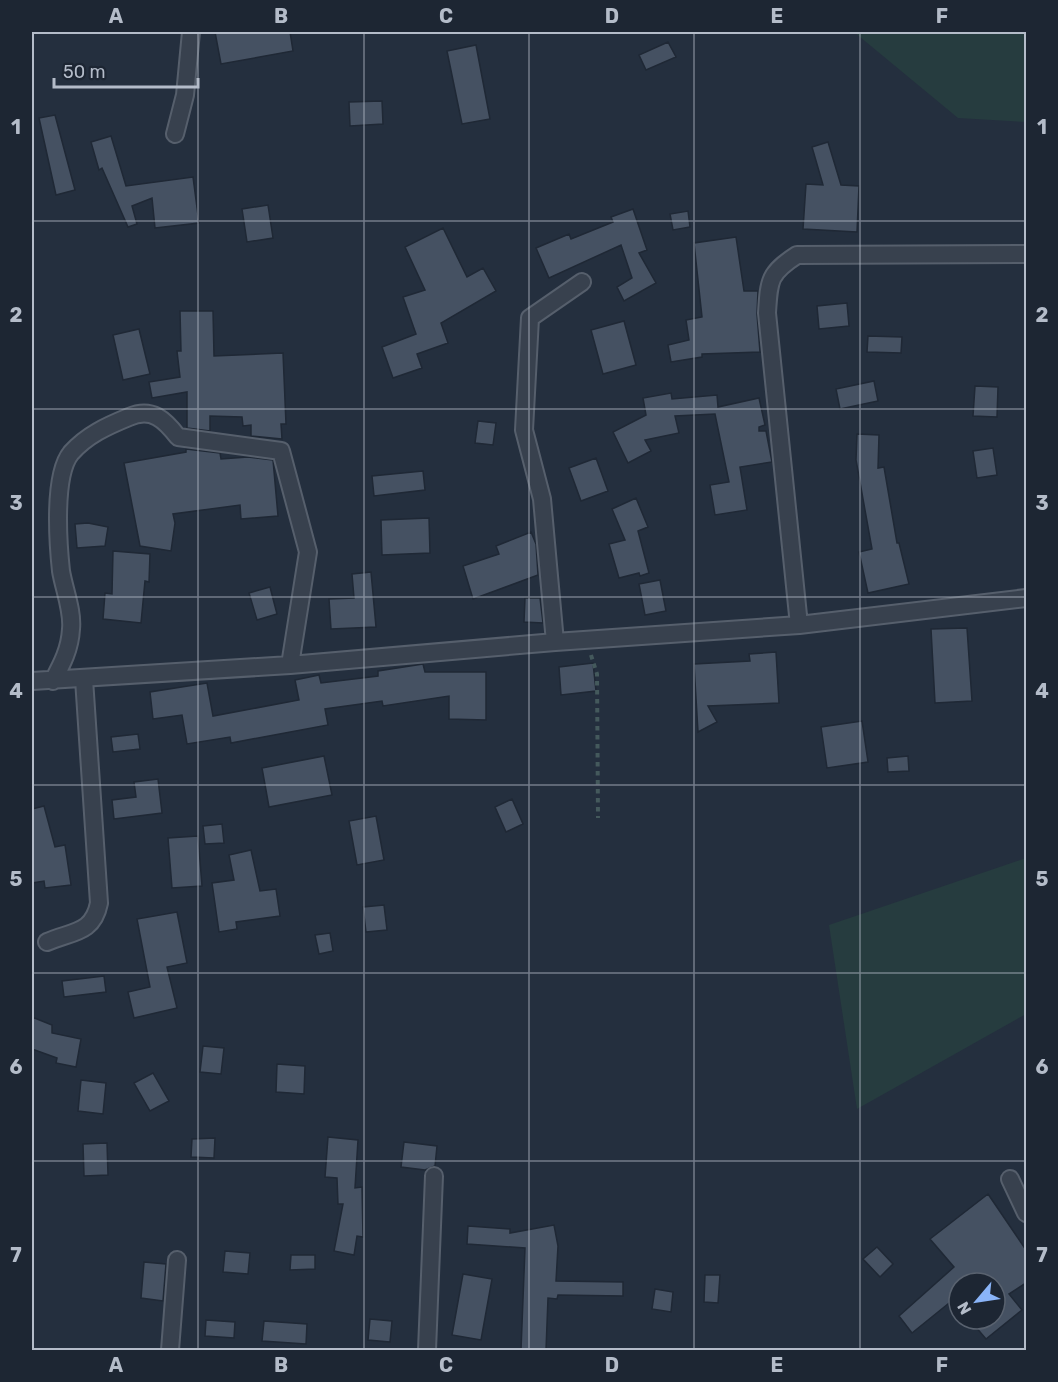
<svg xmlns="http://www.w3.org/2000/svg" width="1058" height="1382" viewBox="0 0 1058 1382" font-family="Rubik,sans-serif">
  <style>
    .green { fill: #263c3f }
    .building { fill: #455162; stroke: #1f2835; stroke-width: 1.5 }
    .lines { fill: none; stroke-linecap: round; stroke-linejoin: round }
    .street-casing { stroke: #565f6c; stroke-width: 20 }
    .path { stroke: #44595c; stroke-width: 4; stroke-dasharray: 4.5 4.5; stroke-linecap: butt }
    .street { stroke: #38414e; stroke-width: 16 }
    .grid { fill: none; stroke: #b4bcc9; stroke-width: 1.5; stroke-opacity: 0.55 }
    .neatline { fill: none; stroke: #b4bcc9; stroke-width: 2 }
    .grid-label { font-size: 20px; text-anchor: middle; font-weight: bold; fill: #b4bcc9 }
  </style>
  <rect width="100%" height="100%" fill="#242f3e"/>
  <path class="green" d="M854,32H1026V122L958,118Z
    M1026,858V1014L857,1109L829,925Z"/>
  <path class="building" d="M215,32H290L293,51L221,64Z
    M668,42L676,57L646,70L639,55Z
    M476,45L490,119L462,124L447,51Z
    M382,101L383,124L350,126L349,102Z
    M55,115L75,190L56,195L39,118Z
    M111,136L126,186L193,177L199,223L155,228L152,198L132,206L137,224L128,227L102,168L99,170L91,142Z
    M828,142L841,185L859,186L857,232L803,229L806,184L823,185L812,147Z
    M268,205L273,238L247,242L242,209Z
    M633,209L647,250L639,253L656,283L624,301L617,287L632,278L621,245L549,278L536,248L569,234L571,239L613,222L611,217Z
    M688,211L690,227L673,230L670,214Z
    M443,228L467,277L483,268L496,291L441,323L448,343L417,354L422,368L393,378L382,347L416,334L403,297L425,290L405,247Z
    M736,237L744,291H758L757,314L760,352L702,354V357L671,362L668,345L689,340L686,320L702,317L694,243Z
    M847,303L849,326L819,329L817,306Z
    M180,311H213L214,356L283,353L286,424H281L282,439L251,436V425L243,426L242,417L210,416V431L187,428V392L152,398L149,382L180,377L177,351H181Z
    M624,321L636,365L603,374L591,330Z
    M139,329L150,374L123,380L113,335Z
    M868,336L902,337L901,353L867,352Z
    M874,381L878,401L840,409L836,389Z
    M975,386L998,387L997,417L973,416Z
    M671,393L672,399L717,395L718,407L759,398L765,425L759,427V431H766L772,462L740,467L747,510L715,515L710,485L729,482L715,414L675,416L679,433L645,440L651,451L628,463L613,432L646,415L643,398Z
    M478,421L496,423L493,445L475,443Z
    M857,434L879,435L878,468L884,467L897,543H899L909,584L868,593L859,552L872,549L856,460Z
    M993,448L997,475L977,478L973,451Z
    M186,449L220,453L221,459L248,457L273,460L278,516L241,519L240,505L173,514L175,523L171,551L140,546L124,463L186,452Z
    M596,458L608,491L581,501L569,468Z
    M423,471L425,490L374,496L372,476Z
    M636,498L648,527L638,531L649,573L640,576L639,573L619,578L609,544L625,540L612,509Z
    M429,518L430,553L382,555L381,520Z
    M88,523L108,527L105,546L77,548L75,524Z
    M531,532L536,544L538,575L473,599L463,566L499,554L496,546Z
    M113,551L150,554L149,582L145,581L141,623L103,619L105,593L112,594Z
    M371,572L376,627L331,629L329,599L354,598L352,574Z
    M660,580L666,611L645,615L639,584Z
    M270,587L277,614L257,620L249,593Z
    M525,598H540L543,623L524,622Z
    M967,628L972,701L935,703L931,629Z
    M776,652L779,703L708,706L717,722L698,732L694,664L750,661L749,654Z
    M593,663L596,691L561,695L559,667Z
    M423,664L425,672H486V720L449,719V696L383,706L382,701L325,709L328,725L231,743L230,737L187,744L182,715L153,719L150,692L207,683L213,716L299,700L295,680L319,675L321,683L378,676V671Z
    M862,721L868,762L827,768L821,727Z
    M138,734L140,749L113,752L111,737Z
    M324,756L332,795L269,807L262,768Z
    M908,756L909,771L888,772L887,758Z
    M158,779L162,813L114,819L112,800L136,797L134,782Z
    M512,799L523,824L506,832L495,807Z
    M44,806L55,847L65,845L71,885L45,888L44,881L32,883V809Z
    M376,816L384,860L357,865L349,821Z
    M222,824L224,843L205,844L203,826Z
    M198,836L202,886L172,888L168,838Z
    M251,850L260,891L276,889L280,916L236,922L237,929L219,932L212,883L234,880L229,855Z
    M384,905L387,930L366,932L363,907Z
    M177,912L187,963L167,967L177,1008L134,1018L128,992L150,987L137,919Z
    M330,933L333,951L319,954L315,935Z
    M104,976L106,992L64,997L62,981Z
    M32,1017L52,1025V1033L81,1039L76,1067L56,1063L57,1058L32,1049Z
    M203,1046L224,1048L221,1074L200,1072Z
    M277,1064L305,1066L304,1094L276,1092Z
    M153,1073L169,1101L150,1111L134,1083Z
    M81,1080L106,1083L103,1114L78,1111Z
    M328,1137L358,1140L355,1188L362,1187L363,1237L357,1236L354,1255L334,1251L343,1204H338L337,1178L325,1177Z
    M215,1138L214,1158L191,1157L192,1139Z
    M404,1142L437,1146L435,1166L425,1170L401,1167Z
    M107,1143L108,1175L84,1176L83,1144Z
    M988,1194L1026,1250V1283L1009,1294L1022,1310L986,1339L969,1319H995V1283H959V1295L912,1333L899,1316L954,1267L930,1239Z
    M554,1225L558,1246L556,1281L623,1282V1296L558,1295L557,1299L548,1298L546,1350H521L525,1248L467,1244L468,1226L510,1229V1233Z
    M877,1247L893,1264L880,1277L863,1259Z
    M225,1251L250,1253L248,1274L223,1272Z
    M291,1255H315V1269L290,1270Z
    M144,1262L166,1264L163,1301L141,1298Z
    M463,1274L492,1279L481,1340L452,1335Z
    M705,1275H720L718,1303L704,1302Z
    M655,1289L673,1292L671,1312L652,1309Z
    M370,1319L392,1321L390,1342L368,1340Z
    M206,1320L235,1322L234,1338L205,1336Z
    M264,1321L307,1324L306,1344L262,1341Z"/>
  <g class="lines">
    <g class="street-casing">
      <path id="street" d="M175,134L185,95L191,32
        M799,625L767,313C769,280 769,273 797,255L1026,254
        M555,642L542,499L524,430L530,318L582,282
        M32,681L290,665L555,642L799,625L1026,598
        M53,681C62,664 70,649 71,629C73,611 64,589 61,571C58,543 53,475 71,453C87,435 107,426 129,417C152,407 165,420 178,437L281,451L308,552L290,665
        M47,942C72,931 93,934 99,903L84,679
        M1010,1179L1026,1213
        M170,1350L177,1260
        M427,1350L434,1176"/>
    </g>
    <path class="path" d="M591,655L597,674L598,818"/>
    <use href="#street" class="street"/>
  </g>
  <path class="grid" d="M198,32V1350M364,32V1350M529,32V1350M694,32V1350M860,32V1350M32,221H1026M32,409H1026M32,597H1026M32,785H1026M32,973H1026M32,1161H1026"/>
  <rect width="1058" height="1382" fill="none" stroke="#1d2633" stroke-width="66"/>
  <g transform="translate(977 1301) rotate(241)"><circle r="28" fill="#1d2633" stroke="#59626f" stroke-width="1.5"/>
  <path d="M0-4.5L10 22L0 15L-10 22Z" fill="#8ab4f8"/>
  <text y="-9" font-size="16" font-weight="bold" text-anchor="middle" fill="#b4bcc9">N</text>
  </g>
  <path d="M54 78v9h144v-9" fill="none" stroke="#b4bcc9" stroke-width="3"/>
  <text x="63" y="78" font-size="18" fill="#b4bcc9" stroke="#1d2633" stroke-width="4.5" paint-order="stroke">50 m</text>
  <rect x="33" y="33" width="992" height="1316" class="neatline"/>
  <g class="grid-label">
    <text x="116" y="23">A</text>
    <text x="281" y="23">B</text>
    <text x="446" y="23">C</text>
    <text x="612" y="23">D</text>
    <text x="777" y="23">E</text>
    <text x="942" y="23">F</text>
    <text x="16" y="134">1</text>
    <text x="1042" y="134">1</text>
    <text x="16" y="322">2</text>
    <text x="1042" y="322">2</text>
    <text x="16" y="510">3</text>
    <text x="1042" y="510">3</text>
    <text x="16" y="698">4</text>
    <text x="1042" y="698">4</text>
    <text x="16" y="886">5</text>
    <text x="1042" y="886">5</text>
    <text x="16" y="1074">6</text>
    <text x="1042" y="1074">6</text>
    <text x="16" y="1262">7</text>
    <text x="1042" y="1262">7</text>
    <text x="116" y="1372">A</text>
    <text x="281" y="1372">B</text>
    <text x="446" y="1372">C</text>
    <text x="612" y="1372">D</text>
    <text x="777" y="1372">E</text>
    <text x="942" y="1372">F</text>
  </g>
</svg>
